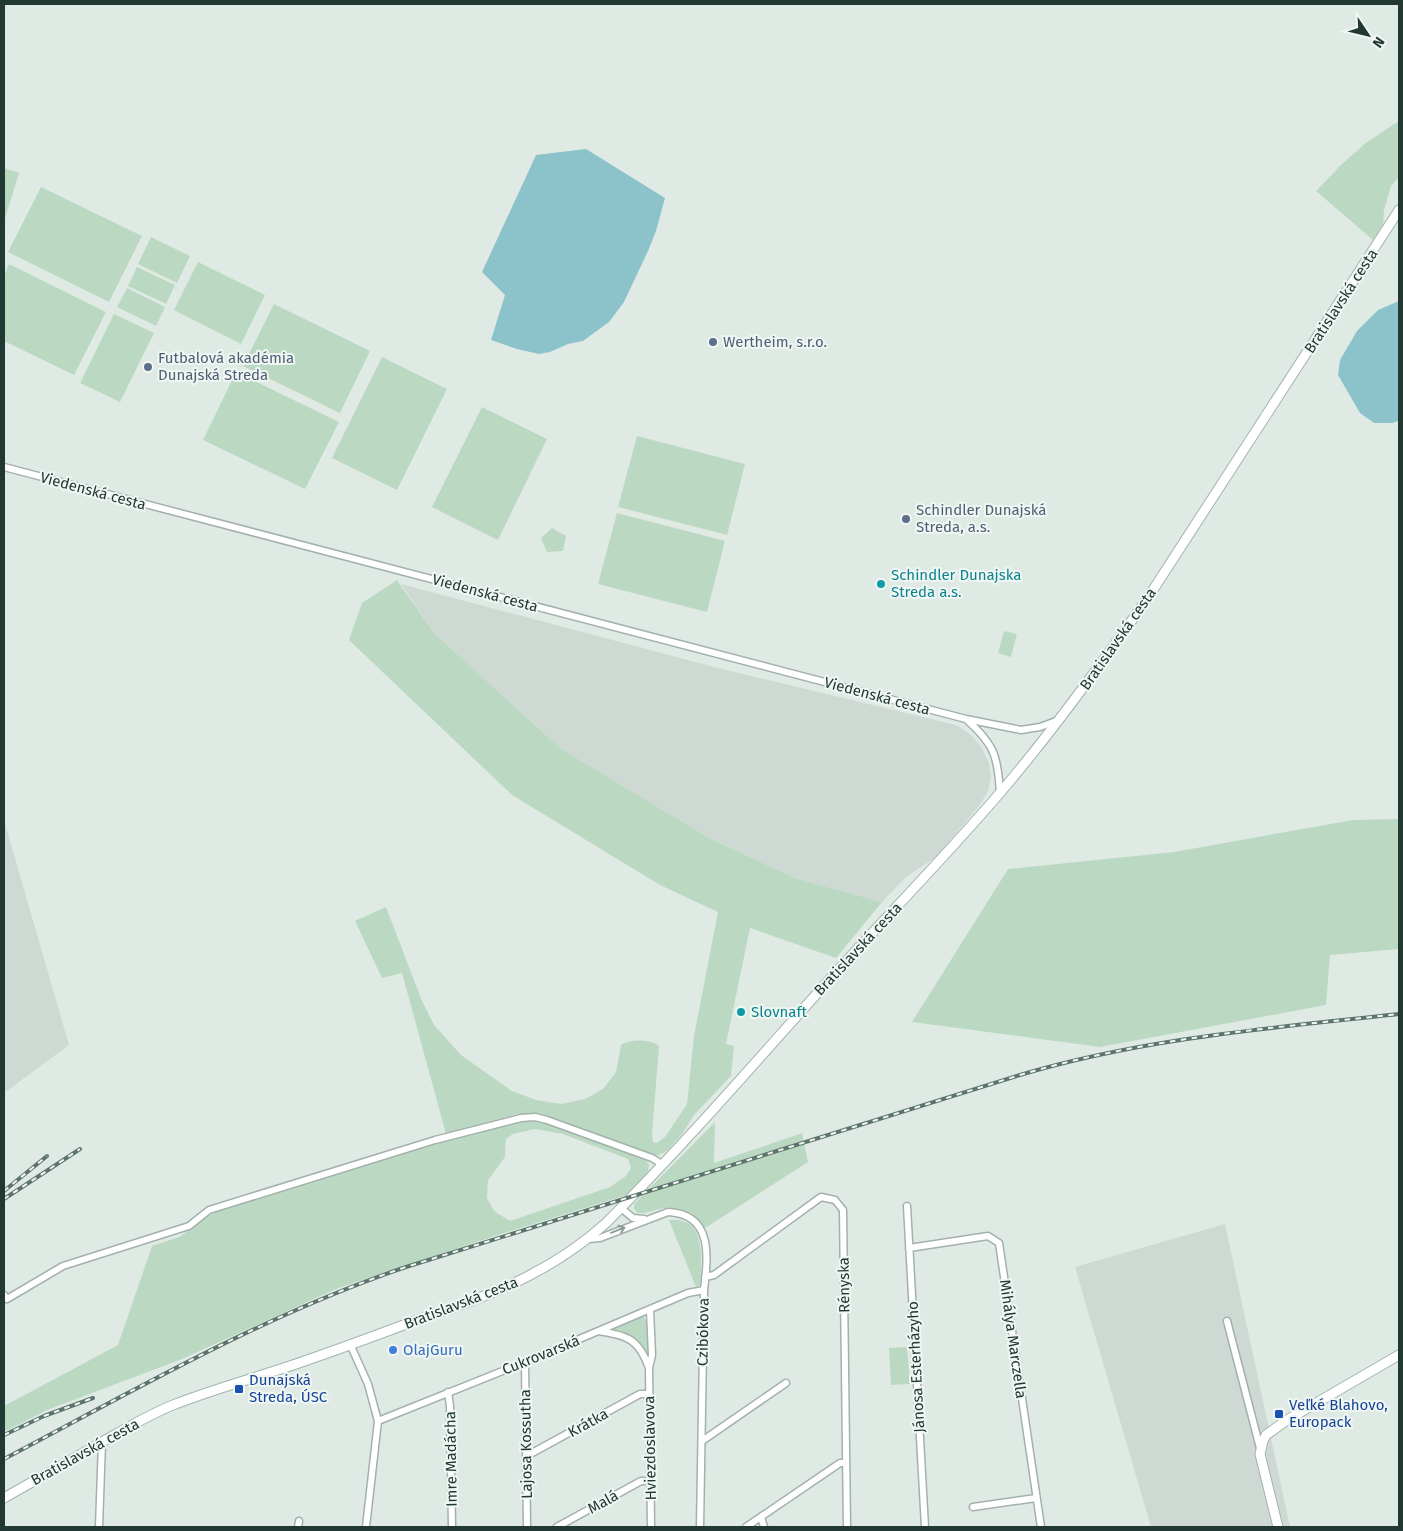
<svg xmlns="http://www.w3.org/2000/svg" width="1403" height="1531" viewBox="0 0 1403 1531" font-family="'Fira Sans',sans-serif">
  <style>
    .built { fill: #ced9d4 }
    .green { fill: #bbd9c2; fill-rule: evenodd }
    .water { fill: #8cc3ca }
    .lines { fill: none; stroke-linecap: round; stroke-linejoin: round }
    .street-casing { stroke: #a3b1ac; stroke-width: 9 }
    .secondary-casing { stroke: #a0b4ac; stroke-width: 11 }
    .street { stroke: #fff; stroke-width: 6 }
    .secondary { stroke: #fff; stroke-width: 9 }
    .rail-casing { stroke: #5d746d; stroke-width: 4 }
    .rail { stroke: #f0f7f3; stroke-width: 2; stroke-dasharray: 5.5; stroke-linecap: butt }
    .oneway { stroke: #909c98 }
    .service-dot { fill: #5c6f8a; stroke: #f0f7f3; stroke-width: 2 }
    .culture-dot { fill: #0f9aa8; stroke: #f0f7f3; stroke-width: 2 }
    .shop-dot { fill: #3f7fe0; stroke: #f0f7f3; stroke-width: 2 }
    .transit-dot { fill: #1a4fb4; stroke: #f0f7f3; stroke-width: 2 }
    .labels { text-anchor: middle; stroke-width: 4; stroke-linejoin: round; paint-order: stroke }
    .street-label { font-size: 15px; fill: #223832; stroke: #f0f7f3 }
    .service-label { font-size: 15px; fill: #4e5e75; stroke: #f0f7f3; text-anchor: start }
    .culture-label { font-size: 15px; fill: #0d838f; stroke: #f0f7f3; text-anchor: start }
    .shop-label { font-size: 15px; fill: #366cbe; stroke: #f0f7f3; text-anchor: start }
    .transit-label { font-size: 15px; fill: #164399; stroke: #f0f7f3; text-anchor: start }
  </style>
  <rect width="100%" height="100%" fill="#e0eae5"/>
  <path class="built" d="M401,584L714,667L956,725L970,734L982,748L989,763L991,778L988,791L979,806L935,858L907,876L882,902L795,878L711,839L560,748L434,633Z
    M4,820L69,1045L4,1093Z
    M1225,1224L1290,1527H1151L1075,1267Z"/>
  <path class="green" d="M1399,121V177L1391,186L1384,210L1383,224L1373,240L1316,191L1342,164L1367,142Z
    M4,168L19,173L4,222Z
    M41,187L142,236L109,302L8,252Z
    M151,237L190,256L177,283L138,264Z
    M198,262L265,295L241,344L174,310Z
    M9,264L106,312L74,375L4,341V276Z
    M137,267L175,285L166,304L128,286Z
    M127,288L165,307L156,326L117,307Z
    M274,304L370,351L340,413L243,366Z
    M114,314L154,333L120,402L80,383Z
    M382,357L447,389L397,490L332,458Z
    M236,372L339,422L305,489L203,440Z
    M482,407L547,439L498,540L432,507Z
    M637,436L745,464L727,535L618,507Z
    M617,513L725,541L707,612L598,584Z
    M552,528L566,536L563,551L547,552L541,538Z
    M397,580L434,633L560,748L711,839L795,878L882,902L836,958L750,928L726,1044L734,1046L731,1076L694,1115L682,1134L667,1151L656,1156L550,1117L535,1114H517L446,1134L402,973L382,978L355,921L386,907L422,1001L434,1025L461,1055L512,1091L536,1100L561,1104L585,1099L603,1089L616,1072L621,1045C630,1039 650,1039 659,1046L652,1134L653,1142L657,1143L665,1137L687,1104L694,1036L718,912L660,885L512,795L349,640L362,603Z
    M1004,631L1017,634L1011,657L998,653Z
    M1399,819V949L1330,955L1326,1005L1100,1047L912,1022L1008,869L1174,852L1353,820Z
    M528,1121L547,1123L645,1159L649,1165L648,1173L627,1195L504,1233L336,1289L182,1359L47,1410L4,1432V1406L118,1345L152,1246L179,1237L225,1205L508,1123ZM535,1129L563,1134L628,1159L631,1168L626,1176L610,1187L510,1221L494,1211L487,1198L488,1180L505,1157L506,1139L513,1134Z
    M715,1122L714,1163L802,1133L808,1162L705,1228C697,1215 680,1206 664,1208C654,1210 647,1214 637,1213L634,1209V1204Z
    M669,1220C697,1218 701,1238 701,1261C701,1269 701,1278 700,1285L696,1287Z
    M642,1315L648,1323V1353L632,1338L606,1329Z
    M907,1347L910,1384L891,1385L889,1348Z"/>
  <path class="water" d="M586,149L665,198L656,231L648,251L624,302L609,322L583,341L568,344L550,352L539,354L517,349L491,340L505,295L482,272L536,155Z
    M1399,301V421L1392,423H1374L1360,413L1338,375L1340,360L1357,331L1378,310Z"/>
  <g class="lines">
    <g class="street-casing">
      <path id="street" d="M4,467L966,719L1021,730L1040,727L1059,720
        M967,720C995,745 998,757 1000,794
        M907,1206L925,1527
        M621,1208L633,1218L644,1219
        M589,1239L600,1238L668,1212C713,1214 708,1256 704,1290L700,1527
        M909,1248L988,1236L999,1243L1041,1527
        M705,1277L714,1275L821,1197L835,1200L843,1210L847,1527
        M4,1295L7,1299L63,1266L189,1226L209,1210L435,1140L521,1118L535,1117L547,1120L652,1158L662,1164
        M1227,1321L1260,1448
        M598,1331C627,1335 639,1339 649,1368L651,1527
        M350,1344L368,1384L378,1421L366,1527
        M525,1362L527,1527
        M649,1368L652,1355L650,1310
        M448,1392L450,1406L452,1527
        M378,1421L525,1362L688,1293L704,1290
        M702,1441L786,1383
        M527,1454L532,1453L640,1394H649
        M973,1507L1036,1498
        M761,1517L764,1527
        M99,1527L102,1442
        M298,1527L299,1521
        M557,1527L641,1481H650
        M746,1527L840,1463H846"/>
    </g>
    <g class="secondary-casing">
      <path id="secondary" d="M4,1498C37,1479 70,1461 102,1442C125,1429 148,1415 173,1405C218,1387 267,1375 313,1358C345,1347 377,1335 409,1323C483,1298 547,1276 606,1223C678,1151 745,1074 813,998C874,929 939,864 999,794C1054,730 1103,662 1151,593L1399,210
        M1278,1527L1260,1454L1263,1441L1266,1435L1287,1420L1399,1355"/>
    </g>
    <use href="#street" class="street"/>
    <use href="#secondary" class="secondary"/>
    <g class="rail-casing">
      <path id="rail" d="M4,1191L47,1156
        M4,1199L80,1149
        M4,1435L44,1416L93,1398
        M4,1459C135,1390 264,1315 406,1267L1020,1075C1144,1038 1272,1028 1399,1014"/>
    </g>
    <use href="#rail" class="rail"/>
  </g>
  <defs><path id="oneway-shaft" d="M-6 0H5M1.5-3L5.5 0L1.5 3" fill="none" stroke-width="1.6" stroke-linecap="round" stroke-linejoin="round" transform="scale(1.25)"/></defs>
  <use class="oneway" href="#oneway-shaft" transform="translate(618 1230) rotate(-22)"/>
  <g class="service-dot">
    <circle cx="713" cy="342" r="5"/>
    <circle cx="148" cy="367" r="5"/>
    <circle cx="906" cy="519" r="5"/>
  </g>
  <g class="culture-dot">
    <circle cx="881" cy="584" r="5"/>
    <circle cx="741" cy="1012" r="5"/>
  </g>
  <circle class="shop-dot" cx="393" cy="1350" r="5"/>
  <g class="transit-dot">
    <rect x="234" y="1384" width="10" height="10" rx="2.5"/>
    <rect x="1274" y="1409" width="10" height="10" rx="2.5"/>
  </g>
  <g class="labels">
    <g class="street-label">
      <text transform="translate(1341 301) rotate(-57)" y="5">Bratislavská cesta</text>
      <text transform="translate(93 491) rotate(15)" y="5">Viedenská cesta</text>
      <text transform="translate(485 593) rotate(15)" y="5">Viedenská cesta</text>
      <text transform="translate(1118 639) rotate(-55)" y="5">Bratislavská cesta</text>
      <text transform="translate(877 696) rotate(15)" y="5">Viedenská cesta</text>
      <text transform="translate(858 949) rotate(-47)" y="5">Bratislavská cesta</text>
      <text transform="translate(844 1285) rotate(-91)" y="5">Rényska</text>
      <text transform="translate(461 1303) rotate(-21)" y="5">Bratislavská cesta</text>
      <text transform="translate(703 1332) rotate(-89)" y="5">Czibókova</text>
      <text transform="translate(1013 1339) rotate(82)" y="5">Mihálya Marczella</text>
      <text transform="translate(541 1355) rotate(-22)" y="5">Cukrovarská</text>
      <text transform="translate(916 1367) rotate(-93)" y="5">Jánosa Esterházyho</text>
      <text transform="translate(588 1423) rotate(-29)" y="5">Krátka</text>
      <text transform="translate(526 1444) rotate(-91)" y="5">Lajosa Kossutha</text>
      <text transform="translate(650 1448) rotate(-91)" y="5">Hviezdoslavova</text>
      <text transform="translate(85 1452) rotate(-29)" y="5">Bratislavská cesta</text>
      <text transform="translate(451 1459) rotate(-91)" y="5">Imre Madácha</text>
      <text transform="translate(603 1502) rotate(-29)" y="5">Malá</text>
    </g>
    <g class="service-label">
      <text x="723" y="347">Wertheim, s.r.o.</text>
      <text x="158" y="363">Futbalová akadémia<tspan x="158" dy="17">Dunajská Streda</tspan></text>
      <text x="916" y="515">Schindler Dunajská<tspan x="916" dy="17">Streda, a.s.</tspan></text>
    </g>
    <g class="culture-label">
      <text x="891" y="580">Schindler Dunajska<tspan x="891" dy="17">Streda a.s.</tspan></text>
      <text x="751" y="1017">Slovnaft</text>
    </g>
    <g class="shop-label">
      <text x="403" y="1355">OlajGuru</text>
    </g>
    <g class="transit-label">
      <text x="249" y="1385">Dunajská<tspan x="249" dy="17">Streda, ÚSC</tspan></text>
      <text x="1289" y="1410">Veľké Blahovo,<tspan x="1289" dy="17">Europack</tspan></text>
    </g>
  </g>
  <rect width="1403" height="1531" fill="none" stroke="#223832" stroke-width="10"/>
  <g transform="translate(1368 35) rotate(125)" stroke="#f0f7f3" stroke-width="4" paint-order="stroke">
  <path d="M0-4L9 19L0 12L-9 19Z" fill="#223832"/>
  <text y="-8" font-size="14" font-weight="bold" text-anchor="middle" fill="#223832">N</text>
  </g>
</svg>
